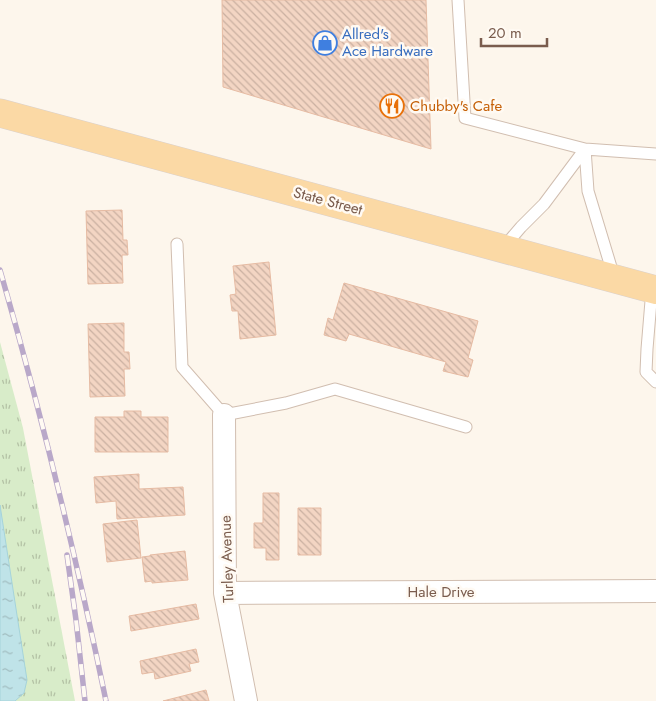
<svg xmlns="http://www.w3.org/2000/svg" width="656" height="701" viewBox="0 0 656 701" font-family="Jost,sans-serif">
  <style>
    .park { fill: url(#park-tufts) }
    .water { fill: url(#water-ripples); stroke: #a5d3da }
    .building { fill: url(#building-back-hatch); stroke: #e6bba3 }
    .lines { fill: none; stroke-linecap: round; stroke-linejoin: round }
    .service-casing { stroke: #d1beb0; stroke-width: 13 }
    .minor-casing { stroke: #d1beb0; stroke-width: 24 }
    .primary-casing { stroke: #dad1cd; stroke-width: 29 }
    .service { stroke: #fff; stroke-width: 11 }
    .minor { stroke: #fff; stroke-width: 22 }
    .primary { stroke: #fbd9a5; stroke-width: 28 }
    .rail-casing { stroke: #b9a8c9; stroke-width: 5.5 }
    .rail { stroke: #fffaf3; stroke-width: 4; stroke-dasharray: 11; stroke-linecap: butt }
    .labels { text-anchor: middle; stroke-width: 5; stroke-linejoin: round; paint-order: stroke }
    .shop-label { font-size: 15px; fill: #366cbe; stroke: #fffaf3; text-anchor: start }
    .food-label { font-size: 15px; fill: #c56008; stroke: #fffaf3; text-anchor: start }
    .street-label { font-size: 15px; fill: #7a5c4d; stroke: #fffaf3 }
  </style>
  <defs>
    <pattern id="park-tufts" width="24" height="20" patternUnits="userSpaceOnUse" patternTransform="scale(1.25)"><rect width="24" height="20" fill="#d8ecc9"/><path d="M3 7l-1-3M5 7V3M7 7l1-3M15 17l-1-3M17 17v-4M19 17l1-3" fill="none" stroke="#b4c2a5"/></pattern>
    <pattern id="water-ripples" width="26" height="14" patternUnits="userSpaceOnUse" patternTransform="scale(1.25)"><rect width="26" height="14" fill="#bfe3e8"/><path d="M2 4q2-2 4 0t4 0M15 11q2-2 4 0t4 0" fill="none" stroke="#a0bbbe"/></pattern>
    <pattern id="building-back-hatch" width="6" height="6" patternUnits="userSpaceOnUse" patternTransform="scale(1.25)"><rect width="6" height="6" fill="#f3d5c3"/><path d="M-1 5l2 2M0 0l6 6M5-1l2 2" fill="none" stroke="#cab0a1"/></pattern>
  </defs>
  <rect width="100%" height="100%" fill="#fdf6ec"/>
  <path class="park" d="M0,342L23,428L75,701H0Z"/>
  <path class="water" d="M0,505L27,680L24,693L15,701H0Z"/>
  <path class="building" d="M222,0H426L431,149L223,87Z
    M122,210L123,240H127L128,255H122L123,283L88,284L86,211Z
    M269,262L276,335L240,339L238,311H232L230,295L236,294L233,266Z
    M344,283L478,321L468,358L473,360L468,377L443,371L446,362L349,334L346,341L324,335L328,318L333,320Z
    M124,323V352H129L130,369H124L125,396L90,397L88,324Z
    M124,411H141V417H168V452H95V417H124Z
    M139,474V489L183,487L185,515L117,519L116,501L96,503L94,477Z
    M263,493H279V560H266V548H254V523H263Z
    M298,508H321V555H298Z
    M137,520L141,558L107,562L103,524Z
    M185,551L188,580L152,583V581L145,582L142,557L150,556V555Z
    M196,604L199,619L131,631L129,616Z
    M196,649L199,662L189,664L191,671L155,679L154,672L142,674L140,661Z
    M206,690L209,701H163Z"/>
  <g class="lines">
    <g class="service-casing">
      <path id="service" d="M458,0L465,118L585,149L656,154
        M177,244L182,367L224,415L286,403L335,389L466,427
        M503,248L521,227L544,204L585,149L588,191L614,277
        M652,289L647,349L646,372L656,382"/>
    </g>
    <g class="minor-casing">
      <path id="minor" d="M224,415L225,593L246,701
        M225,593L656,591"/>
    </g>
    <g class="primary-casing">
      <path id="primary" d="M0,113L656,290"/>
    </g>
    <use href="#service" class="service"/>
    <use href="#minor" class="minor"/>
    <use href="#primary" class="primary"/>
    <g class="rail-casing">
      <path id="rail" d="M0,270C41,412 76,556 106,701
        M67,555L76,620L85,701"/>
    </g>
    <use href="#rail" class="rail"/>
  </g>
  <defs>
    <g id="shop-ring" transform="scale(1.25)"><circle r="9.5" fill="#fffaf3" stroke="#3f7fe0" stroke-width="1.5"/><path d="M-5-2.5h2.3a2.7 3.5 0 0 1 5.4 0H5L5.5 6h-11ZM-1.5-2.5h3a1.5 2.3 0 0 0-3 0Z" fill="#3f7fe0"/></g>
    <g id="restaurant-ring" transform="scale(1.25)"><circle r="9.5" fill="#fffaf3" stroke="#e8710a" stroke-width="1.5"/><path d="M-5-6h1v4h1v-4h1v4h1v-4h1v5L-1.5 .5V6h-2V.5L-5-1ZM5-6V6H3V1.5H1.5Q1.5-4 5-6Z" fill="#e8710a"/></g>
  </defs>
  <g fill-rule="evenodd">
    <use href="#shop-ring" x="325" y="43"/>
    <use href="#restaurant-ring" x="392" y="106"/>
  </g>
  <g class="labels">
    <g class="shop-label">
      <text x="342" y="39">Allred's<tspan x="342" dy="17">Ace Hardware</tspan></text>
    </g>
    <g class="food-label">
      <text x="410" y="111">Chubby's Cafe</text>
    </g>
    <g class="street-label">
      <text transform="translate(328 201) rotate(15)" y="5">State Street</text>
      <text transform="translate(227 559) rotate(-92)" y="5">Turley Avenue</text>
      <text x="441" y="597">Hale Drive</text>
    </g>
  </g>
  <path d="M481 38v8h66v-8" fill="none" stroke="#7a5c4d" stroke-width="2.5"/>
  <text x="488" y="38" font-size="15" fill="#7a5c4d" stroke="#fffaf3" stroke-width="4" paint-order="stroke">20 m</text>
</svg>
